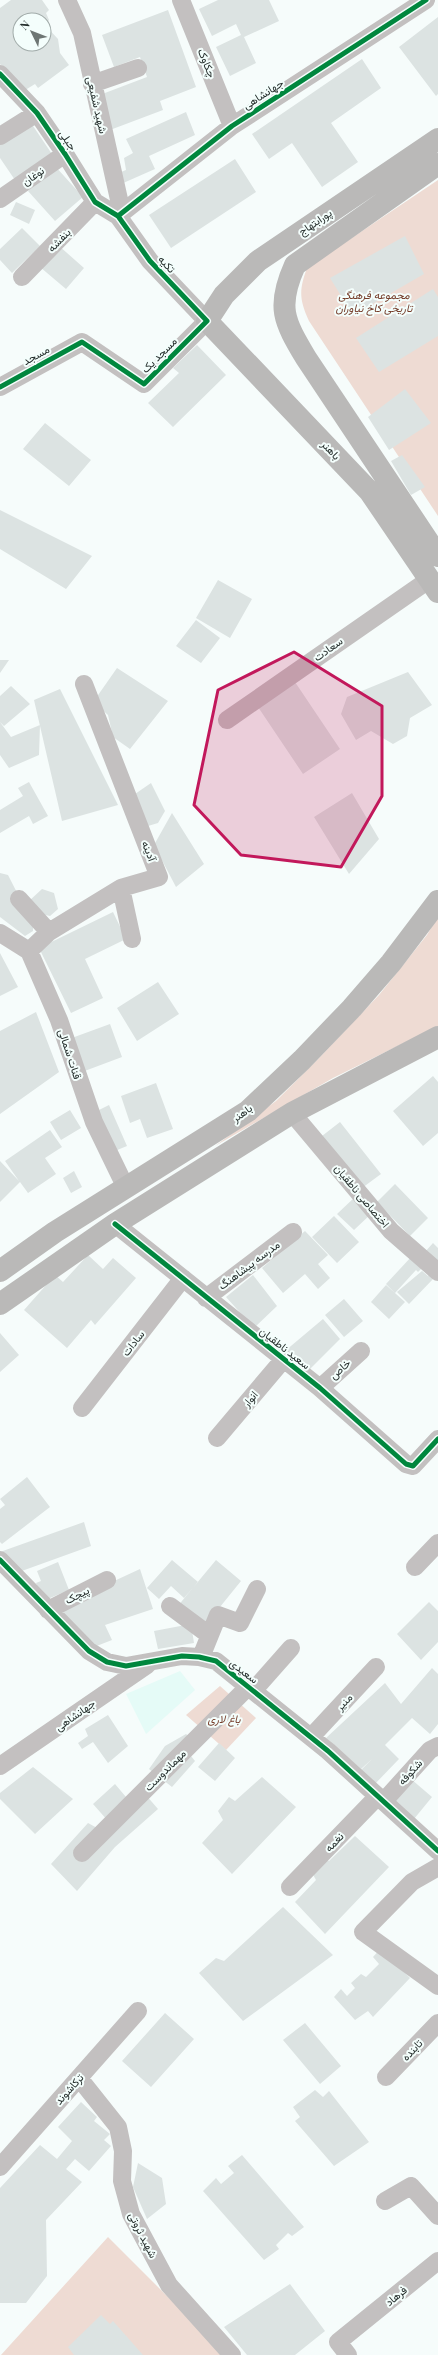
<svg xmlns="http://www.w3.org/2000/svg" width="438" height="2355" viewBox="0 0 438 2355" font-family="'Playfair Display',Vazirmatn,serif">
  <style>
    .built { fill: #e5fbf7 }
    .green { fill: #eedbd3 }
    .building { fill: #dce3e2; fill-rule: evenodd }
    .lines { fill: none; stroke-linecap: round; stroke-linejoin: round }
    .minor { stroke: #c3c0c0; stroke-width: 18 }
    .major { stroke: #bab9b8; stroke-width: 22 }
    .cycleway-casing { stroke: #f4fefc; stroke-width: 8 }
    .cycleway { stroke: #00873e; stroke-width: 5 }
    .marked { fill: #c2185b; fill-opacity: 0.2; stroke: #c2185b; stroke-width: 3; stroke-linejoin: round }
    .labels { text-anchor: middle; stroke-width: 4; stroke-linejoin: round; paint-order: stroke }
    .street-label { font-size: 11px; fill: #252e2c; stroke: #f4fefc }
    .park-label { font-size: 11px; font-style: italic; fill: #753d2a; stroke: #f4fefc }
  </style>
  <rect width="100%" height="100%" fill="#f6fcfb"/>
  <path class="built" d="M180,1671L195,1690L146,1734L126,1694Z"/>
  <path class="green" d="M438,180V516L309,321C299,299 299,290 307,268Z
    M438,916V1026L333,1078L215,1146L276,1101L319,1058L379,995L427,935Z
    M220,1686L256,1718L226,1750L186,1715Z
    M108,2237L226,2355H1Z"/>
  <path class="building" d="M11,0H42L49,10L46,13L49,20L45,25L58,39L60,53L69,65L38,88L35,84L22,92L0,64V8ZM20,20H44V44H20Z
    M218,0H269L279,21L244,37L256,63L230,76L216,47L241,35L236,24L212,36L199,9Z
    M168,10L196,87L160,101L163,110L110,130L97,96L147,77L140,57L114,67L102,35Z
    M438,17V94L436,96L399,47Z
    M362,59L381,88L331,123L358,162L322,187L292,143L269,159L252,134Z
    M186,112L195,135L149,156L155,169L121,184L116,174L126,170L124,158L133,153L126,139Z
    M29,120L54,157L17,183L0,158V141Z
    M235,159L256,192L171,248L149,215Z
    M55,166L83,197L55,221L28,191Z
    M16,202L35,210L29,224L10,215Z
    M22,228L40,246L12,273L0,260V249Z
    M405,236L424,274L353,315L330,278Z
    M58,245L84,268L66,289L40,267Z
    M433,289L438,297V336L379,372L356,338Z
    M197,345L226,375L173,427L148,403L179,373L173,368Z
    M405,389L431,423L389,450L368,417Z
    M45,423L91,460L69,486L23,449Z
    M402,455L425,487L411,495L391,461Z
    M0,510L92,556L66,589L0,549Z
    M218,580L252,599L230,638L196,618Z
    M196,620L220,638L201,663L176,646Z
    M0,660H9L0,673Z
    M117,668L168,701L130,749L113,737L108,715L99,707L96,698Z
    M408,672L432,705L410,718L407,736L393,744L371,731L356,740L341,714L347,697Z
    M295,682L340,749L303,774L258,707Z
    M11,686L30,704L4,726L0,722V696Z
    M60,689L118,805L62,821L34,700Z
    M0,722L11,737L40,725L39,755L9,768L0,755Z
    M29,782L48,816L33,824L29,816L0,833V810L23,796L18,788Z
    M151,783L165,811L158,823L148,826L135,794Z
    M352,793L379,839L349,874L314,817Z
    M172,813L204,864L176,887L154,845Z
    M0,873L8,875L33,924V931L25,936L0,917Z
    M42,889L54,893L58,909L50,916L37,913L29,901Z
    M113,912L126,939L85,959L103,998L71,1013L39,948Z
    M0,953L18,987L0,996Z
    M158,982L179,1014L137,1041L117,1008Z
    M36,1012L59,1072L0,1114V1031Z
    M110,1024L122,1057L82,1072L69,1039Z
    M433,1076L438,1082V1133L423,1146L393,1111Z
    M156,1083L173,1129L147,1138L140,1119L130,1123L121,1096Z
    M109,1105L127,1146L110,1153L93,1113Z
    M70,1110L81,1128L61,1140L50,1122Z
    M340,1122L381,1174L362,1188L322,1136Z
    M50,1130L62,1147L45,1158L56,1174L28,1193L20,1182L0,1202V1161L19,1181L5,1161Z
    M74,1171L82,1187L71,1193L63,1178Z
    M395,1184L428,1218L410,1236L377,1202Z
    M356,1196L372,1213L354,1230L337,1214Z
    M334,1216L359,1242L337,1263L312,1237Z
    M305,1231L328,1255L318,1264L330,1278L318,1289L305,1274L283,1293L262,1268Z
    M433,1243L438,1248V1263L425,1252Z
    M88,1255L103,1269L113,1258L136,1278L95,1325L91,1320L67,1348L24,1310L55,1275L63,1282Z
    M412,1256L424,1266L418,1272L416,1270L395,1293L386,1284Z
    M422,1271L428,1276L430,1273L434,1278L409,1304L397,1292Z
    M253,1275L277,1306L254,1328L226,1297Z
    M386,1285L405,1302L389,1319L371,1302Z
    M344,1299L363,1321L344,1337L325,1315Z
    M323,1319L340,1339L305,1374L285,1351Z
    M0,1333L19,1355L0,1372Z
    M27,1477L50,1507L2,1544L0,1542V1509L5,1505L0,1499Z
    M84,1522L91,1546L19,1572L0,1552Z
    M172,1560L198,1582L184,1598L171,1586L159,1599L147,1588Z
    M216,1560L241,1581L203,1628L177,1607Z
    M58,1562L69,1590L43,1601L36,1583L41,1581L37,1571Z
    M140,1569L153,1609L105,1625L112,1640L89,1649L58,1607Z
    M429,1602L438,1611V1642L421,1660L397,1634Z
    M191,1624L194,1643L158,1649L154,1631Z
    M432,1668L438,1674V1724L430,1734L412,1718L385,1745L399,1759L373,1786L359,1772L372,1759L361,1769L326,1738L385,1683L401,1704Z
    M108,1715L128,1746L108,1763L93,1742L82,1749L78,1743L88,1736L85,1729Z
    M186,1734L193,1740L187,1751L195,1761L172,1787L149,1769L165,1746Z
    M219,1743L235,1758L215,1781L198,1767Z
    M33,1767L73,1799L35,1834L0,1799V1793Z
    M262,1777L296,1807L232,1874L202,1843L223,1820L218,1811L229,1797L235,1801Z
    M411,1779L432,1797L414,1819L393,1801Z
    M115,1784L126,1797L139,1787L158,1809L115,1847L77,1891L51,1864L88,1823L99,1829L108,1821L93,1804Z
    M355,1836L389,1867L325,1934L295,1902L316,1880L311,1871L322,1857L329,1861Z
    M283,1907L333,1955L243,2021L199,1973L216,1958L224,1961Z
    M381,1948L410,1978L373,2017L368,2011L355,2020L334,1997L341,1989L347,1996L355,1988L351,1983L361,1974L366,1977L379,1964L373,1957Z
    M165,2013L194,2039L151,2087L122,2061Z
    M305,2023L341,2066L320,2084L283,2040Z
    M315,2090L323,2097L329,2091L369,2142L334,2166L295,2121L300,2117L293,2107Z
    M81,2102L97,2117L94,2121L110,2134L104,2140L111,2146L89,2171L75,2159L66,2169L82,2182L46,2220L47,2276L26,2303H0V2188L40,2145L57,2159L72,2141L58,2127Z
    M242,2155L304,2227L292,2236L288,2233L276,2245L279,2249L264,2260L203,2191L216,2178L221,2184L234,2173L228,2166Z
    M138,2163L162,2178L166,2204L147,2219L133,2187Z
    M290,2284L325,2331L295,2355H247L224,2327Z
    M101,2315L110,2324L113,2321L143,2355H74L68,2347Z"/>
  <g class="lines">
    <path class="minor" d="M67,0L82,33L122,213
      M181,0L232,126
      M0,74L37,113L65,154L95,202L118,216L150,261L207,321L144,384L82,342L0,387
      M92,84L138,68
      M0,136L37,113
      M0,199L65,154
      M118,216L232,126L426,0
      M22,277L95,202
      M227,720L430,579
      M121,888L132,939
      M19,899L49,932
      M0,933L29,951L59,1020L94,1122L126,1188
      M29,951L49,932L121,888L159,877L84,684
      M292,1113L391,1231L438,1272
      M115,1224L320,1388L406,1464L413,1466L438,1439
      M206,1298L293,1232
      M320,1388L361,1351
      M82,1408L183,1278
      M217,1438L283,1360
      M0,1560L89,1651L107,1662L126,1666L182,1656L199,1657L216,1661L328,1751L438,1851
      M415,1567L438,1543
      M170,1606L209,1635
      M48,1610L107,1580
      M201,1657L218,1615L240,1623L257,1589
      M253,1691L291,1648
      M311,1737L376,1667
      M0,1766L147,1665
      M384,1801L430,1750L438,1746
      M82,1853L248,1687
      M438,1867L412,1882L363,1932L438,1986
      M290,1887L378,1796
      M386,2077L438,2023
      M79,2078L118,2127L123,2151L122,2181L131,2214L169,2285L232,2355
      M0,2167L138,2011
      M385,2201L411,2186L438,2216
      M348,2355L338,2342L438,2261"/>
    <path class="major" d="M438,139L258,261L224,295L207,321L370,492L438,592
      M438,164L295,265C276,307 284,321 306,358L438,556
      M0,1271L55,1232L248,1111L302,1060L352,1008L391,963L438,901
      M0,1304L115,1224L292,1113L438,1037"/>
    <g class="cycleway-casing">
      <path id="cycleway" d="M0,74L37,113L65,154L95,202L118,216L150,261L207,321L144,384L82,342L0,387
        M118,216L232,126L426,0
        M115,1224L320,1388L406,1464L413,1466L438,1439
        M0,1560L89,1651L107,1662L126,1666L182,1656L199,1657L216,1661L328,1751L438,1851"/>
    </g>
    <use href="#cycleway" class="cycleway"/>
  </g>
  <path class="marked" d="M294,652L382,706V796L341,867L241,855L194,805L218,690Z"/>
  <g class="labels">
    <g class="street-label">
      <text transform="translate(207 63) rotate(68)" y="4">چکاوک</text>
      <text transform="translate(263 94) rotate(-33)" y="4">جهانشاهی</text>
      <text transform="translate(97 105) rotate(77)" y="4">شهید شفیعی</text>
      <text transform="translate(68 140) rotate(56)" y="4">جبلی</text>
      <text transform="translate(33 176) rotate(-35)" y="4">نوغان</text>
      <text transform="translate(315 222) rotate(-34)" y="4">پورابتهاج</text>
      <text transform="translate(59 240) rotate(-46)" y="4">بنفشه</text>
      <text transform="translate(167 264) rotate(47)" y="4">تکیه</text>
      <text transform="translate(36 355) rotate(-29)" y="4">مسجد</text>
      <text transform="translate(159 355) rotate(-45)" y="4">مسجد یک</text>
      <text transform="translate(331 450) rotate(47)" y="4">باهنر</text>
      <text transform="translate(328 649) rotate(-35)" y="4">سعادت</text>
      <text transform="translate(149 851) rotate(69)" y="4">آدینه</text>
      <text transform="translate(70 1054) rotate(72)" y="4">قنات شمالى</text>
      <text transform="translate(242 1113) rotate(-36)" y="4">باهنر</text>
      <text transform="translate(362 1196) rotate(50)" y="4">اختصاصی ناطقیان</text>
      <text transform="translate(249 1265) rotate(-37)" y="4">مدرسه پیشاهنگ</text>
      <text transform="translate(133 1343) rotate(-52)" y="4">سادات</text>
      <text transform="translate(285 1348) rotate(38)" y="4">سعید ناطقیان</text>
      <text transform="translate(340 1369) rotate(-42)" y="4">خاص</text>
      <text transform="translate(250 1399) rotate(-50)" y="4">انوار</text>
      <text transform="translate(77 1595) rotate(-27)" y="4">پیچک</text>
      <text transform="translate(244 1671) rotate(38)" y="4">سعیدی</text>
      <text transform="translate(344 1702) rotate(-47)" y="4">منیر</text>
      <text transform="translate(75 1715) rotate(-35)" y="4">جهانشاهی</text>
      <text transform="translate(165 1770) rotate(-45)" y="4">مهماندوست</text>
      <text transform="translate(410 1772) rotate(-48)" y="4">شکوفه</text>
      <text transform="translate(334 1842) rotate(-46)" y="4">نغمه</text>
      <text transform="translate(412 2050) rotate(-46)" y="4">تابنده</text>
      <text transform="translate(69 2089) rotate(-48)" y="4">ترکاشوند</text>
      <text transform="translate(143 2235) rotate(63)" y="4">شهید ثروتی</text>
      <text transform="translate(396 2296) rotate(-40)" y="4">فرهاد</text>
    </g>
    <g class="park-label">
      <text x="374" y="299">مجموعه فرهنگی<tspan x="374" dy="13">تاریخی کاخ نیاوران</tspan></text>
      <text x="224" y="1723">باغ لاری</text>
    </g>
  </g>
  <g transform="translate(32 32) rotate(313)"><circle r="19" fill="#f4fefc" stroke="#a1aba9"/>
  <path d="M0-3L7 15L0 10L-7 15Z" fill="#6e7674"/>
  <text y="-6" font-size="11" font-weight="bold" text-anchor="middle" fill="#252e2c">N</text>
  </g>
</svg>
